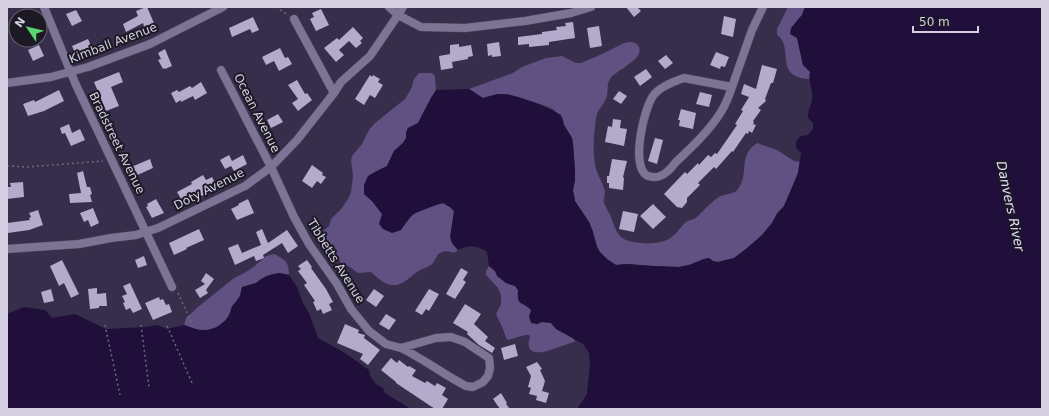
<svg xmlns="http://www.w3.org/2000/svg" width="1049" height="416" viewBox="0 0 1049 416" font-family="'DejaVu Sans',sans-serif">
  <style>
    .green { fill: #605182 }
    .water { fill: #200f3a }
    .building { fill: #b3aacc }
    .lines { fill: none; stroke-linecap: round; stroke-linejoin: round }
    .street-casing { stroke: #514961; stroke-width: 9 }
    .path { stroke: #6f6981; stroke-width: 1.5; stroke-dasharray: 2 3; stroke-linecap: butt }
    .street { stroke: #7c7494; stroke-width: 8 }
    .labels { text-anchor: middle; stroke-width: 4; stroke-linejoin: round; paint-order: stroke }
    .street-label { font-size: 12px; fill: #d4d0e2; stroke: #1c1925 }
    .water-label { font-size: 13px; font-style: italic; fill: #e5ddfe; stroke: #1c1925 }
  </style>
  <rect width="100%" height="100%" fill="#362e4a"/>
  <path class="green" d="M788,7H805L802,15L791,28L797,38L803,65L811,71L809,79C773,77 795,48 777,35V29Z
    M629,42C633,42 637,43 639,47C644,60 616,70 610,79C606,85 609,93 606,99C603,106 597,110 596,118C594,134 592,153 596,169C598,176 603,184 605,191C605,195 603,200 604,203C606,208 609,212 611,217C618,237 620,241 642,243C652,244 660,243 669,239C676,235 680,227 686,222C689,220 693,220 697,217C704,210 711,202 719,197C726,193 734,195 738,189C750,173 737,157 757,143L777,150L794,161L800,162L797,177L784,206L777,213L772,223L762,235L746,249L734,258L718,262L713,261L709,258L704,259L689,265L679,267L653,266L627,264L616,265L607,259L600,252L597,247L593,232L589,222L575,201L573,190L575,180V170L573,144L572,138L564,125L563,119L553,109L543,105L508,94H497L483,98L469,89L513,73L522,67L546,58L562,56L576,63H581L600,55L624,43Z
    M419,73H432L435,76L436,90L431,98L418,123L408,128L406,133V138L403,143L394,151L387,166L375,172L364,194L372,201L382,214L401,230C404,225 408,219 413,215C419,210 435,205 443,203L450,207L454,211L452,243L458,250L454,253C448,250 439,250 436,258C434,261 435,260 433,263C428,268 422,268 417,272C412,275 409,279 404,282C390,290 381,281 371,272L358,273L350,267L341,263L324,241L323,231L329,226L331,219L342,208L348,199L351,192L353,176L351,160L352,156L362,144L369,130L375,123L405,99L411,89L414,79Z
    M275,254C286,261 289,262 289,275L279,273L272,274L263,278L256,283L242,287C241,290 241,293 240,296C238,300 234,303 232,306C230,310 230,314 227,318C217,332 199,333 184,325L186,318L198,307L234,278L246,272L256,265L266,256Z
    M489,266L495,271L506,283L515,286L518,290C517,309 522,298 530,309C534,313 535,319 537,324L542,322L551,323L556,329L574,338L575,342C565,343 534,361 529,347C528,343 529,340 530,337L529,335H525L508,340L506,338L503,329L496,314L501,304V295L498,288L486,275V271Z"/>
  <path class="water" d="M805,7H1042V409H577L587,394L590,364L589,353L583,344L556,329L551,323L542,322L537,324L531,323L529,317L531,310C521,300 517,307 518,290L515,286L506,283L497,276L495,271L489,266L487,252C477,245 468,245 458,250L452,243L450,237L454,211L450,207L443,203L436,205L413,214L408,220L401,230L392,233L383,229L379,224L382,214L372,201L364,194V185L368,176L375,172L387,166L394,151L403,143L406,138V133L408,128L418,123L431,98L436,90L469,89L483,98C488,97 493,95 498,94C514,93 548,107 561,115L564,125L572,138L573,144L575,170V180L573,190L575,201L589,222L593,232L597,247L600,252L607,259L616,265L627,264L653,266L679,267L689,265L704,259L709,258L713,261L718,262L734,258L746,249L762,235L772,223L777,214L784,206L798,173L801,153C794,148 794,141 801,136L808,135L813,129V123C811,121 808,120 808,116C808,111 811,105 812,100C813,89 808,82 810,72L803,65L797,38L790,34L791,28L802,15Z
    M279,273L289,275L297,287L303,303L309,313L318,338L345,353L369,370L370,376L376,384L383,388L385,393L411,409H7V314L24,307L45,310L52,318L75,314L106,329L145,327L157,325L167,329L184,325L199,330H208L217,327L226,320L230,314L232,307L240,296L242,287L256,283L261,279L267,276Z"/>
  <path class="building" d="M146,7H147L154,23L144,27L143,23L126,32L123,24L138,16L136,11Z
    M626,7H637L641,11L634,17Z
    M321,9L329,25L316,31L310,19L314,17L312,13Z
    M76,10L82,21L72,26L66,14Z
    M724,16L736,19L733,37L721,34Z
    M253,17L259,30L252,33L250,29L232,37L229,28Z
    M573,22L575,38L549,42V45L529,47V44L518,45V37L542,34V32L557,30L556,27L566,26L565,23Z
    M599,26L602,46L590,48L587,28Z
    M353,27L363,38L360,41L362,43L356,48L349,41L339,50L344,55L336,62L324,48L337,38L339,40Z
    M88,39L93,50L77,57L72,46Z
    M499,42L501,56L492,57V55L488,56L487,44Z
    M459,44V47L471,45L473,56L468,57V59L452,62L453,68L441,70L439,56L450,54V45Z
    M39,45L44,56L33,61L28,50Z
    M280,48L285,58L288,57L292,64L279,71L274,61L266,65L262,57Z
    M165,49L172,66L165,69L164,68L163,69L158,60L161,59L158,53Z
    M716,52L729,57L725,67L721,66L720,69L710,65Z
    M666,55L673,63L665,69L658,61Z
    M762,65L777,69L773,83H771L765,99L766,101L758,108L761,110L753,121L754,122L753,124L756,125L752,133L749,131L748,134L746,133L733,152L732,151L716,169L714,167L698,183L700,185L687,198V202L682,208L677,207L664,194L685,172L687,174L698,163L699,165L708,155L711,157L715,153L717,154L737,125L735,124L743,111L741,110L749,97L741,94L744,84L756,89Z
    M646,69L652,77L640,86L634,77Z
    M119,72L123,82L111,87L119,106L106,111L94,82Z
    M370,75L372,77L373,75L380,79L378,82L383,85L375,98L370,95L364,105L355,99Z
    M297,80L305,94L307,93L312,100L298,111L292,103L298,99L288,85Z
    M201,82L207,93L195,100L193,96L181,102V100L176,103L171,93L177,90L179,92L190,86L192,88Z
    M59,90L64,101L44,111L28,116L23,104L34,100L35,102Z
    M619,91L627,96L621,104L613,99Z
    M700,92L712,95L709,107L696,104Z
    M681,109L696,113L693,129L679,126L680,120H678Z
    M278,114L283,122L271,128L267,120Z
    M613,119L621,120L620,128L627,129L624,146L605,142L608,126L612,127Z
    M69,124L72,133L80,129L85,140L71,146L65,133L62,134L60,128Z
    M655,138L663,140L657,164L648,161Z
    M229,155L232,161L243,155L247,164L234,171L231,166L225,169L220,160Z
    M150,159L153,168L133,177L129,168Z
    M612,159L627,161L623,177L624,178L623,190L609,188V183H607V176H609Z
    M312,165L323,173L322,175L326,177L321,184L317,181L312,188L302,181Z
    M83,171L87,187H90L92,194L90,195L92,202L70,203L69,194L81,193L77,173Z
    M203,175L206,180L212,177L218,188L202,196L201,195L187,202L184,197L181,199L177,192L192,184L191,182Z
    M23,182L24,197L7,199V187H11L10,183Z
    M156,199L164,213L152,218L146,207L148,206L147,204Z
    M248,199L254,213L237,220L231,209L239,205L238,204Z
    M653,204L666,217L653,229L640,216Z
    M93,208L99,223L91,227L88,220L84,222L80,213Z
    M38,210L43,225L29,230L8,233L7,223L30,220L29,218L31,217L29,213Z
    M623,211L638,214L634,232L619,229Z
    M199,229L204,240L186,248L187,249L174,255L169,243Z
    M262,229L268,243L287,230L298,246L288,253L282,243L263,255L264,258L256,261L254,256L235,265L228,248L238,244L242,253L261,245L256,232Z
    M144,256L147,265L138,268L135,260Z
    M62,260L79,294L71,298L64,283L59,286L50,266Z
    M307,260L312,267L311,268L326,289L333,302L329,304L332,310L323,314L321,309L317,311L313,302L315,301L304,285L307,283L298,271L301,269L298,266Z
    M461,268L468,272L463,280L466,282L455,299L446,294Z
    M206,273L214,279L206,290L208,293L200,298L195,290L205,284L201,281Z
    M130,283L142,309L133,313L130,308L126,310L123,303L125,302L122,296L127,294L123,286Z
    M97,288V294L106,293L107,306H99V308L90,309L88,289Z
    M51,289L54,301L44,303L41,292Z
    M374,289L384,296L376,307L366,300Z
    M429,289L439,294L429,311L426,309L422,315L415,311Z
    M159,297L160,300L163,299L166,305L169,304L172,312L153,320L145,303Z
    M465,304L481,314L474,324L488,337L485,341L495,348L492,353L479,345L467,334L468,332L453,323Z
    M386,314L396,320L389,330L379,324Z
    M345,324L359,330L358,333L365,335L364,338L380,350L368,365L360,359L363,354L337,343Z
    M515,344L518,356L504,360L501,348Z
    M391,358L397,363L399,360L408,367L409,366L416,370L412,376L425,383L427,381L435,386L437,383L446,388L442,395L448,399L442,409H435L396,383V382L381,370Z
    M537,362L542,369L540,370L545,381L542,391L549,393L546,403L536,400L537,396L529,394L531,388L528,387L531,376L526,367Z
    M501,393L507,403L506,404L510,409H500L493,399Z"/>
  <g class="lines">
    <g class="street-casing">
      <path id="street" d="M44,7L76,85L172,287
        M389,7L398,15L421,27L465,28L525,21L571,13L591,7
        M294,19L334,93
        M221,70L271,167L294,217L309,244L337,284L351,309L369,331L386,344L401,348L436,338L451,337L465,342L489,358L490,368L488,376L483,382L473,387L466,386C444,375 424,359 401,348
        M684,78L732,87C729,96 726,104 721,112C709,131 692,147 676,162C672,167 667,174 660,176C656,178 649,177 646,175C631,163 644,109 653,96C659,87 675,81 684,78Z
        M7,83L51,77L88,67L150,44L223,7
        M732,87L752,30L763,7
        M7,249L79,244L111,238L136,235L158,228L245,186L271,167L297,140L334,93L341,82L370,56L398,15L403,7"/>
    </g>
    <path class="path" d="M276,7L288,15
      M7,166L27,167L103,161
      M178,293L193,326
      M105,325L120,395
      M141,325L149,387
      M167,326L193,385"/>
    <use href="#street" class="street"/>
  </g>
  <g class="labels">
    <g class="street-label">
      <text transform="translate(113 43) rotate(-21)" y="4">Kimball Avenue</text>
      <text transform="translate(257 113) rotate(63)" y="4">Ocean Avenue</text>
      <text transform="translate(117 143) rotate(64)" y="4">Bradstreet Avenue</text>
      <text transform="translate(209 189) rotate(-27)" y="4">Doty Avenue</text>
      <text transform="translate(336 261) rotate(58)" y="4">Tibbetts Avenue</text>
    </g>
    <g class="water-label">
      <text transform="translate(1011 206) rotate(78)" y="5">Danvers River</text>
    </g>
  </g>
  <rect width="1049" height="416" fill="none" stroke="#d4d0e2" stroke-width="16"/>
  <g transform="translate(28 28) rotate(305)"><circle r="19" fill="#1c1925" stroke="#666271"/>
  <path d="M0-3L7 15L0 10L-7 15Z" fill="#59d56f"/>
  <text y="-6" font-size="11" font-weight="bold" text-anchor="middle" fill="#d4d0e2">N</text>
  </g>
  <path d="M913 26v6h65v-6" fill="none" stroke="#d4d0e2" stroke-width="2"/>
  <text x="919" y="26" font-size="12" fill="#d4d0e2" stroke="#1c1925" stroke-width="3" paint-order="stroke">50 m</text>
</svg>
